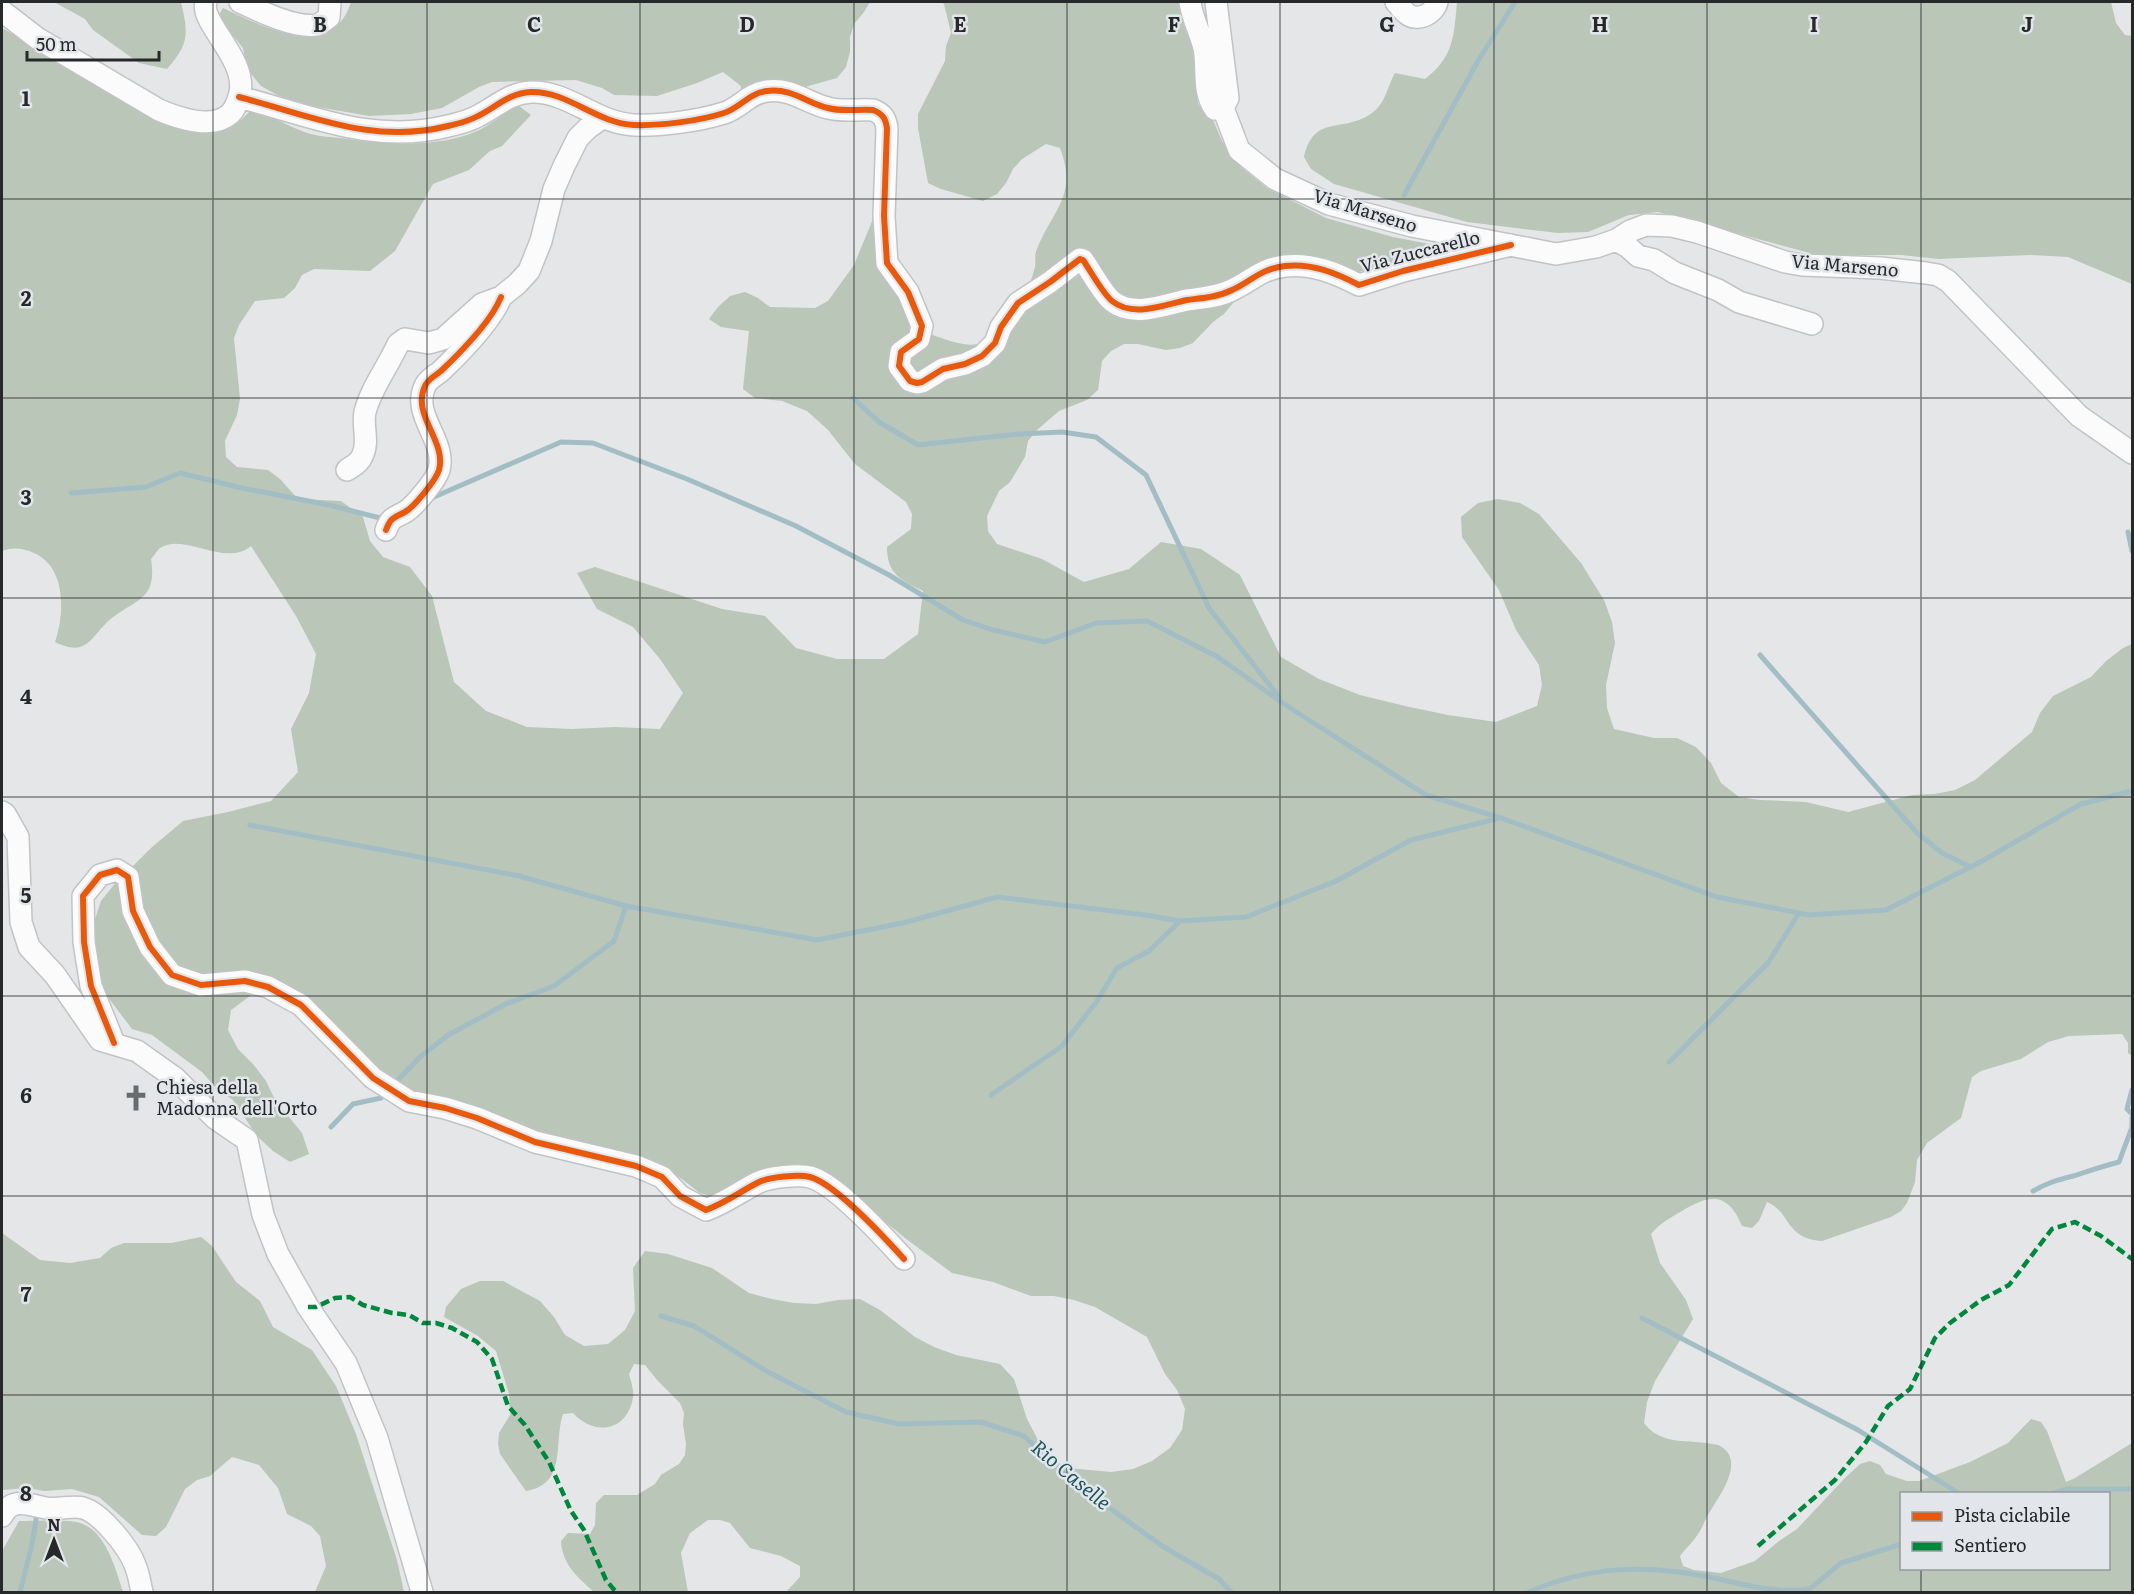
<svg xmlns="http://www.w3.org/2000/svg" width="2134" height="1594" viewBox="0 0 2134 1594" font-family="Literata,serif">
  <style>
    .forest { fill: #bac6b8; fill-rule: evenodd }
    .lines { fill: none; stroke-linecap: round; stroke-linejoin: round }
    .stream { stroke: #a2bec4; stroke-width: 5 }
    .minor-casing { stroke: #c2c3c5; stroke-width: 24 }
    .minor { stroke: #fbfbfc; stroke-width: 21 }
    .quiet { stroke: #00873e; stroke-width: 4.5; stroke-dasharray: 9 4.5; stroke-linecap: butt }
    .cycleway-casing { stroke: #e2e6ea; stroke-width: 10 }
    .cycleway { stroke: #e8590c; stroke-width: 6 }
    .grid { fill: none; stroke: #27282a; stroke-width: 1.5; stroke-opacity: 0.55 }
    .labels { text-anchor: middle; stroke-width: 5; stroke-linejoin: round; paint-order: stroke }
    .street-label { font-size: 18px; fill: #27282a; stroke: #e2e6ea }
    .poi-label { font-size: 18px; fill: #27282a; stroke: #e2e6ea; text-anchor: start }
    .water-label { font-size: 20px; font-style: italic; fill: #1d545f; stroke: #e2e6ea }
    .grid-label { font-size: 20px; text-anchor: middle; font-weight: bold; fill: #27282a; stroke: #e2e6ea; stroke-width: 5; stroke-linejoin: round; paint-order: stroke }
  </style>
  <rect width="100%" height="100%" fill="#e4e6e8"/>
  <path class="forest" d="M54,2H181C188,33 190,43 167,69L139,63L93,30L85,19Z
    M351,2H870L864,12L854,24L850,37V52L846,67L837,78L794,90L783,98L754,105L740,100L741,86L723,72L697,83L657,96L614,95L602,88L576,80L492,82L479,87L442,108L411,114L369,116L306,105L279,96L261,86L247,69L243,48L221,21L219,15L223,8C261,26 332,63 351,2Z
    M941,2H1183L1194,44L1198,104L1213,120L1222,141L1241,167L1267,188L1326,218L1393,237L1461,250L1427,259L1362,271L1336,282L1317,272L1274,275L1239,296L1224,314L1213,322L1193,343L1180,348L1166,350L1138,344H1124L1111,351L1102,361L1098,390L1087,400L1059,411L1037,430L1028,441L1025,457L1010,482L999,491L987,516L988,531L997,544L1042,559L1084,582L1129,569L1161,542L1201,549L1240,575L1281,657L1319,679L1360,695L1405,706L1448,715L1496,722L1537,706L1542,685L1539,665L1516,630L1499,590L1462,537L1461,517L1478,503L1498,499L1520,503L1539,514L1581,563L1604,600L1612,622L1615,643L1606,685L1607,708L1614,729L1654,738H1677L1696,747L1711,763L1721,783L1739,797L1760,800L1806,802L1848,812L1912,795L1935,794L1955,790L1975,780L2032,732L2040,713L2053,696L2091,677L2106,661L2123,648L2132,644V1056L2128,1053V1043L2122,1034L2069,1036L2048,1042L2021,1059L1981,1071L1972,1077L1961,1118L1927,1143L1917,1160L1915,1182L1907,1203L1901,1211L1891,1217L1822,1241C1785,1239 1791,1212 1767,1202L1759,1221L1752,1228L1742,1226C1728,1192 1710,1194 1682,1211C1670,1218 1660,1223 1651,1234L1660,1263L1686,1300L1693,1319L1655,1381L1647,1402L1644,1423C1660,1444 1683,1440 1706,1443C1710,1444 1717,1444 1720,1446C1746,1460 1720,1495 1711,1510C1706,1517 1704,1524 1700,1531C1695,1540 1686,1548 1680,1556L1683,1566L1694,1570L1721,1573L1755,1561L1779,1541L1797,1529L1845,1478L1860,1464L1870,1461L1880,1465L1886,1474L1907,1481H1919L1970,1462L2008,1443L2031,1419L2041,1422L2047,1431L2066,1482L2075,1478L2132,1443V1592H786L800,1577V1566L781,1556L750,1548L730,1523L720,1520H708L690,1533L681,1553L688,1592H594C578,1578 562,1564 561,1541L568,1533L590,1534L595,1525L596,1503L604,1495H637L655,1484L661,1475L679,1464L685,1455L686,1444L683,1424L684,1413L680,1403L658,1381L645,1365L634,1364L629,1374C631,1381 634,1390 633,1397C628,1431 595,1437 573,1413L563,1414C553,1444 568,1484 526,1491L500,1454L498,1444L499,1433L510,1415L509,1394L496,1351L478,1336L444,1317L446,1307L461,1289L480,1281H503L540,1301L554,1317L565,1335L584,1346L608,1344L625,1330L635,1311L633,1268L645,1251L668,1254L712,1268L749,1293L772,1299L794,1303L816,1304L838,1300L860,1299L880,1310L915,1337L934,1347L956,1355L1000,1364L1014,1379L1027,1419L1047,1457L1068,1468L1111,1472L1133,1469L1152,1461L1170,1448L1182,1430L1185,1409L1177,1390L1165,1374L1147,1337L1095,1307L1074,1300L1054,1296H1031L993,1282L952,1273L905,1238L825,1172L801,1165L766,1168L740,1185L710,1196L700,1193L666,1167L657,1162L556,1140L406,1088L381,1072L270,981L231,1010L228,1030L238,1049L253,1064L266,1081L275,1100L302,1133L309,1154L290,1162L273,1151L257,1136L233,1100L216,1088L202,1072L152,1035L132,1029L104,992L94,943V922L101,901L113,886L151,848L183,821L228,812L271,801L298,772L291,729L309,693L316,654L296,616L251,546C224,568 185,532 160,548C157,550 154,556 151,559C157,598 139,598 113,617C91,634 89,659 55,642C65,613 66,567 34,553C23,548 13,547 2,551V28L180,128L227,127L241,120L251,110C271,115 287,126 307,133C319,137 334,137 348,139C391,145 454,149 491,123C499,118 506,111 512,105L519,106L531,115L502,146L490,151L469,170L433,184L395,251L370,271L314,269L302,275L295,288L284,298L255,301L239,325L234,338L240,399L237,415L225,441L226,457L237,467L268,470L280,479L298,499L341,501L363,517L370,541L383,557L410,567L432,596L454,682L486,711L527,727L572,729L615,727L660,729L683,693L660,659L633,627L597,609L577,573L595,567L722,609L765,616L796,648L837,659H884L918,634L923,591C901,580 887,574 887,547L911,529L912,514L906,502L855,464L828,430L807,411L782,401L755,398L743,389L749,331L721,327L709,319L718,307L730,296L745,292L758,298L770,307L815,308L828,301L854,265L875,214L912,327C929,333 961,348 978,344C989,341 1006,331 1013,322C1018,315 1033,277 1035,267C1036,261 1034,255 1037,249C1053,209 1078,196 1060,148L1046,144L1022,159L1013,169L1006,183L997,194L983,201L941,189L928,183L918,128V114L945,61L946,46L951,33L944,4ZM1902,1494H2108V1568H1902Z
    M1457,2H2111L2116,23L2125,35L2132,36V284L2068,257L2030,255L1938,259L1901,255H1817L1658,212L1629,215L1588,232L1558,233L1467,222L1334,184L1311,169L1304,157C1314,113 1343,134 1372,113C1386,103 1387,87 1395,73L1425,79C1454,57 1454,35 1457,2Z
    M2,1233L40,1260L70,1263L100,1258L111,1248L124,1243H171L201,1237L212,1246L236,1282L260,1301L273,1327L312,1350L336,1386L356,1434L397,1560L404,1592H315L326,1566L320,1536L311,1526L287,1514L278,1488L259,1465L232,1457L210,1476L197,1480L185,1489L166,1527L156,1536L142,1535L99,1497L72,1489L44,1491L29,1488L2,1490Z
    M19,1521C33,1521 69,1519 80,1523C106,1531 116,1570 123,1592H2V1551Z"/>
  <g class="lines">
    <path class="stream" d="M1404,195L1478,61L1515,2
      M853,398L879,422L918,445L1019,434L1062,432L1096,437L1146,475L1209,608L1279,697
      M71,493L146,487L180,473L242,488L329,505L380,518L385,515
      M427,500L561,442L593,443L687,479L796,526L889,575L963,620L993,630L1045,642L1096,623L1147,621L1218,657L1284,704L1426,795L1501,818L1717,897L1809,915L1886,910L1982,861L2081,804L2132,791
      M2128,532L2132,551
      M1760,655L1917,833L1942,853L1971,867
      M250,825L519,876L626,906L817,940L903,923L997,897L1145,915L1180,921L1246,917L1336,881L1411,840L1500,818
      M1669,1062L1768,963L1799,913
      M394,1084L420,1057L448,1035L506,1004L554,986L614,941L626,906
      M2132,1090L2127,1109L2132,1114
      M991,1095L1062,1046L1097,1001L1117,968L1149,951L1180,921
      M331,1127L353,1104L381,1098L386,1093
      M2033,1191C2047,1183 2057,1180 2073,1176C2089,1171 2103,1166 2119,1162L2132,1127V1118
      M661,1316L694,1326L768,1372L846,1412L899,1424L981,1422L1024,1436L1071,1480L1162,1546L1219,1579L1231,1592
      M1642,1318L1858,1430L1960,1494
      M2051,1494L2066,1489H2132
      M20,1592L32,1544L37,1514
      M1529,1592C1588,1566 1646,1564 1709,1577C1741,1584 1776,1594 1808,1589
      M1806,1592L1841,1563L1902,1544"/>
    <g class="minor-casing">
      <path id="minor" d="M240,2C259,11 296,29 317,25C321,24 325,20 329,17L330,2
        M1190,2C1192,18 1200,32 1204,48C1208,68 1202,92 1215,109L1223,108
        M1216,2L1228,98L1223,108
        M1396,2C1399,5 1402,10 1406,13C1417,23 1434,14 1437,2
        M2,11L37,38L159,110C178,118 212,130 230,114C236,108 238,101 240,93C247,58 199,22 206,2
        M239,97C310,115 372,145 448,126C457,124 469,121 478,116C496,107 509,93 531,92C568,91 596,123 634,125C660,126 699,121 724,113C740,108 749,93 767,91C793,88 806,103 828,108C842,112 858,109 873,110C883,114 886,119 887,129L884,216L887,263L908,292L922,326L919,339L901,352L899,366L910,381L917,383L922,382L943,369L965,364L982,356L995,343L1001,327L1018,303L1050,282L1080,259L1083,260C1090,270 1103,294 1112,301C1133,318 1164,305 1187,300C1202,298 1218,297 1232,290C1252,281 1260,269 1285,266C1312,263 1336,273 1359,285L1403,271L1511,245
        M1223,108L1239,150L1275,179L1329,204L1412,226L1556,254L1596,247L1616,240L1630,231L1646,225L1672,226L1697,232L1785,262L1802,265L1880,268L1926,273L1938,275L1948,281L2079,416L2132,453
        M1616,240L1628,247L1638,256L1654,260L1675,273L1718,290L1739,302L1812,324
        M347,470C354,465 360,463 363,454C369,441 362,426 365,412C371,388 388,367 398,344L405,339L429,343L443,339L482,304L501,297L517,284L529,271L541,241L554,189L564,166L578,138L588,128L602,118
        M386,530C391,517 394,518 405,512C414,507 436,480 439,470C447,441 411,415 425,386C428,379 435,376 441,371C461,352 491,322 501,297
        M2,812L5,814L18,837L21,922L29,947L55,975L100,1040L137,1051L175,1078L215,1118L247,1140L263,1215L278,1254L308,1307L346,1363L377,1438L422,1592
        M114,1043L91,986L84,942L83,896L100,875L117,870L128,877L133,911L150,947L172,975L201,985L245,981L268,987L301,1005L373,1078L409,1101L445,1108L477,1118L535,1142L636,1166L662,1177L680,1196L706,1210C727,1202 741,1191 759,1182C770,1177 799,1174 810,1177C836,1184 885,1238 904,1259
        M2,1516C12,1496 29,1505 46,1508C57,1510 74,1505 83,1508C101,1513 129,1548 135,1565C139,1574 140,1584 142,1592"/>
    </g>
    <use href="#minor" class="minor"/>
    <path class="quiet" d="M308,1307H316L335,1298L350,1297L363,1305L392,1313L409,1315L423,1323H436L452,1328L477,1342L492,1359L508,1406L525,1425L549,1462L571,1511L584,1530L606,1580L616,1592
      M1758,1546L1835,1480L1866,1442L1888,1406L1910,1389L1935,1338L1950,1323L1981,1300L2009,1285L2052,1229L2075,1222L2101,1236L2132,1259"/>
    <g class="cycleway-casing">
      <path id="cycleway" d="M239,97C310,115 372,145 448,126C457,124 469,121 478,116C496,107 509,93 531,92C568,91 596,123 634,125C660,126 699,121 724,113C740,108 749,93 767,91C793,88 806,103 828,108C842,112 858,109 873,110C883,114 886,119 887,129L884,216L887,263L908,292L922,326L919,339L901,352L899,366L910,381L917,383L922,382L943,369L965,364L982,356L995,343L1001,327L1018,303L1050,282L1080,259L1083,260C1090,270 1103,294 1112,301C1133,318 1164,305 1187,300C1202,298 1218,297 1232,290C1252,281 1260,269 1285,266C1312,263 1336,273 1359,285L1403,271L1511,245
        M386,530C391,517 394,518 405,512C414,507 436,480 439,470C447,441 411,415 425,386C428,379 435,376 441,371C461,352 491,322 501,297
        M114,1043L91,986L84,942L83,896L100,875L117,870L128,877L133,911L150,947L172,975L201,985L245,981L268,987L301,1005L373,1078L409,1101L445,1108L477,1118L535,1142L636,1166L662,1177L680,1196L706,1210C727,1202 741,1191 759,1182C770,1177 799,1174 810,1177C836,1184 885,1238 904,1259"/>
    </g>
    <use href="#cycleway" class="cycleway"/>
  </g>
  <path class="grid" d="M213,2V1592M427,2V1592M640,2V1592M854,2V1592M1067,2V1592M1280,2V1592M1494,2V1592M1707,2V1592M1921,2V1494M2,199H2132M2,398H2132M2,598H2132M2,797H2132M2,996H2132M2,1196H2132M2,1395H2132M1921,1568V1592"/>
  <defs>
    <g id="church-bare" transform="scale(2.07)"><path d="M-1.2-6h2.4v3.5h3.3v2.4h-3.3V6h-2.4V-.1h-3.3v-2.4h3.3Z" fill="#696a6c" stroke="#e2e6ea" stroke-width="2.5" paint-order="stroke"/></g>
  </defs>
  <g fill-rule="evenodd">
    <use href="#church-bare" x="136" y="1098"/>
  </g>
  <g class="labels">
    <g class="street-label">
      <text transform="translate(1365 211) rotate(17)" y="6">Via Marseno</text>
      <text transform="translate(1420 252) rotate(-14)" y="6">Via Zuccarello</text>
      <text transform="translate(1845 266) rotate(5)" y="6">Via Marseno</text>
    </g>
    <g class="poi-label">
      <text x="156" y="1094">Chiesa della<tspan x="156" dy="21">Madonna dell'Orto</tspan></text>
    </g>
    <g class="water-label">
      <text transform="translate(1071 1475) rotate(40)" y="7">Rio Caselle</text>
    </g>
  </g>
  <g class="grid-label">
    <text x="320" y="32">B</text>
    <text x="534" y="32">C</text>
    <text x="747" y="32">D</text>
    <text x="960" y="32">E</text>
    <text x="1174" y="32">F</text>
    <text x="1387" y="32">G</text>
    <text x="1600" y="32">H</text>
    <text x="1814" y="32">I</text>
    <text x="2027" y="32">J</text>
    <text x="26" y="106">1</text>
    <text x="26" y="306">2</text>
    <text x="26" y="505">3</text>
    <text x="26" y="704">4</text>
    <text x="26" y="903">5</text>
    <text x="26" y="1103">6</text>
    <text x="26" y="1302">7</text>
    <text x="26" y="1501">8</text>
  </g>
  <rect width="2134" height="1594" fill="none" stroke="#27282a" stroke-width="6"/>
  <rect x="1900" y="1492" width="210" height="78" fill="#e2e6ea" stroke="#979a9d" stroke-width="1.5"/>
  <rect x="1912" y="1512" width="30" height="9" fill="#e8590c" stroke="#979a9d" stroke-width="1.5"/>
  <text x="1954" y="1522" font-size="18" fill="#27282a">Pista ciclabile</text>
  <rect x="1912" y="1542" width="30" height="9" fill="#00873e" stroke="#979a9d" stroke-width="1.5"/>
  <text x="1954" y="1552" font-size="18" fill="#27282a">Sentiero</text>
  <g transform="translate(54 1540)" stroke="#e2e6ea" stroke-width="4.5" paint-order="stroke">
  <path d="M0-4.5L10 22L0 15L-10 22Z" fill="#27282a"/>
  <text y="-9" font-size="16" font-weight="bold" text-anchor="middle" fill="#27282a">N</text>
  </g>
  <path d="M27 51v9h132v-9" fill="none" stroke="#27282a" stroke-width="3"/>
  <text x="36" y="51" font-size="18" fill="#27282a" stroke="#e2e6ea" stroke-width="4.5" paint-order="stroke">50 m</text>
</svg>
